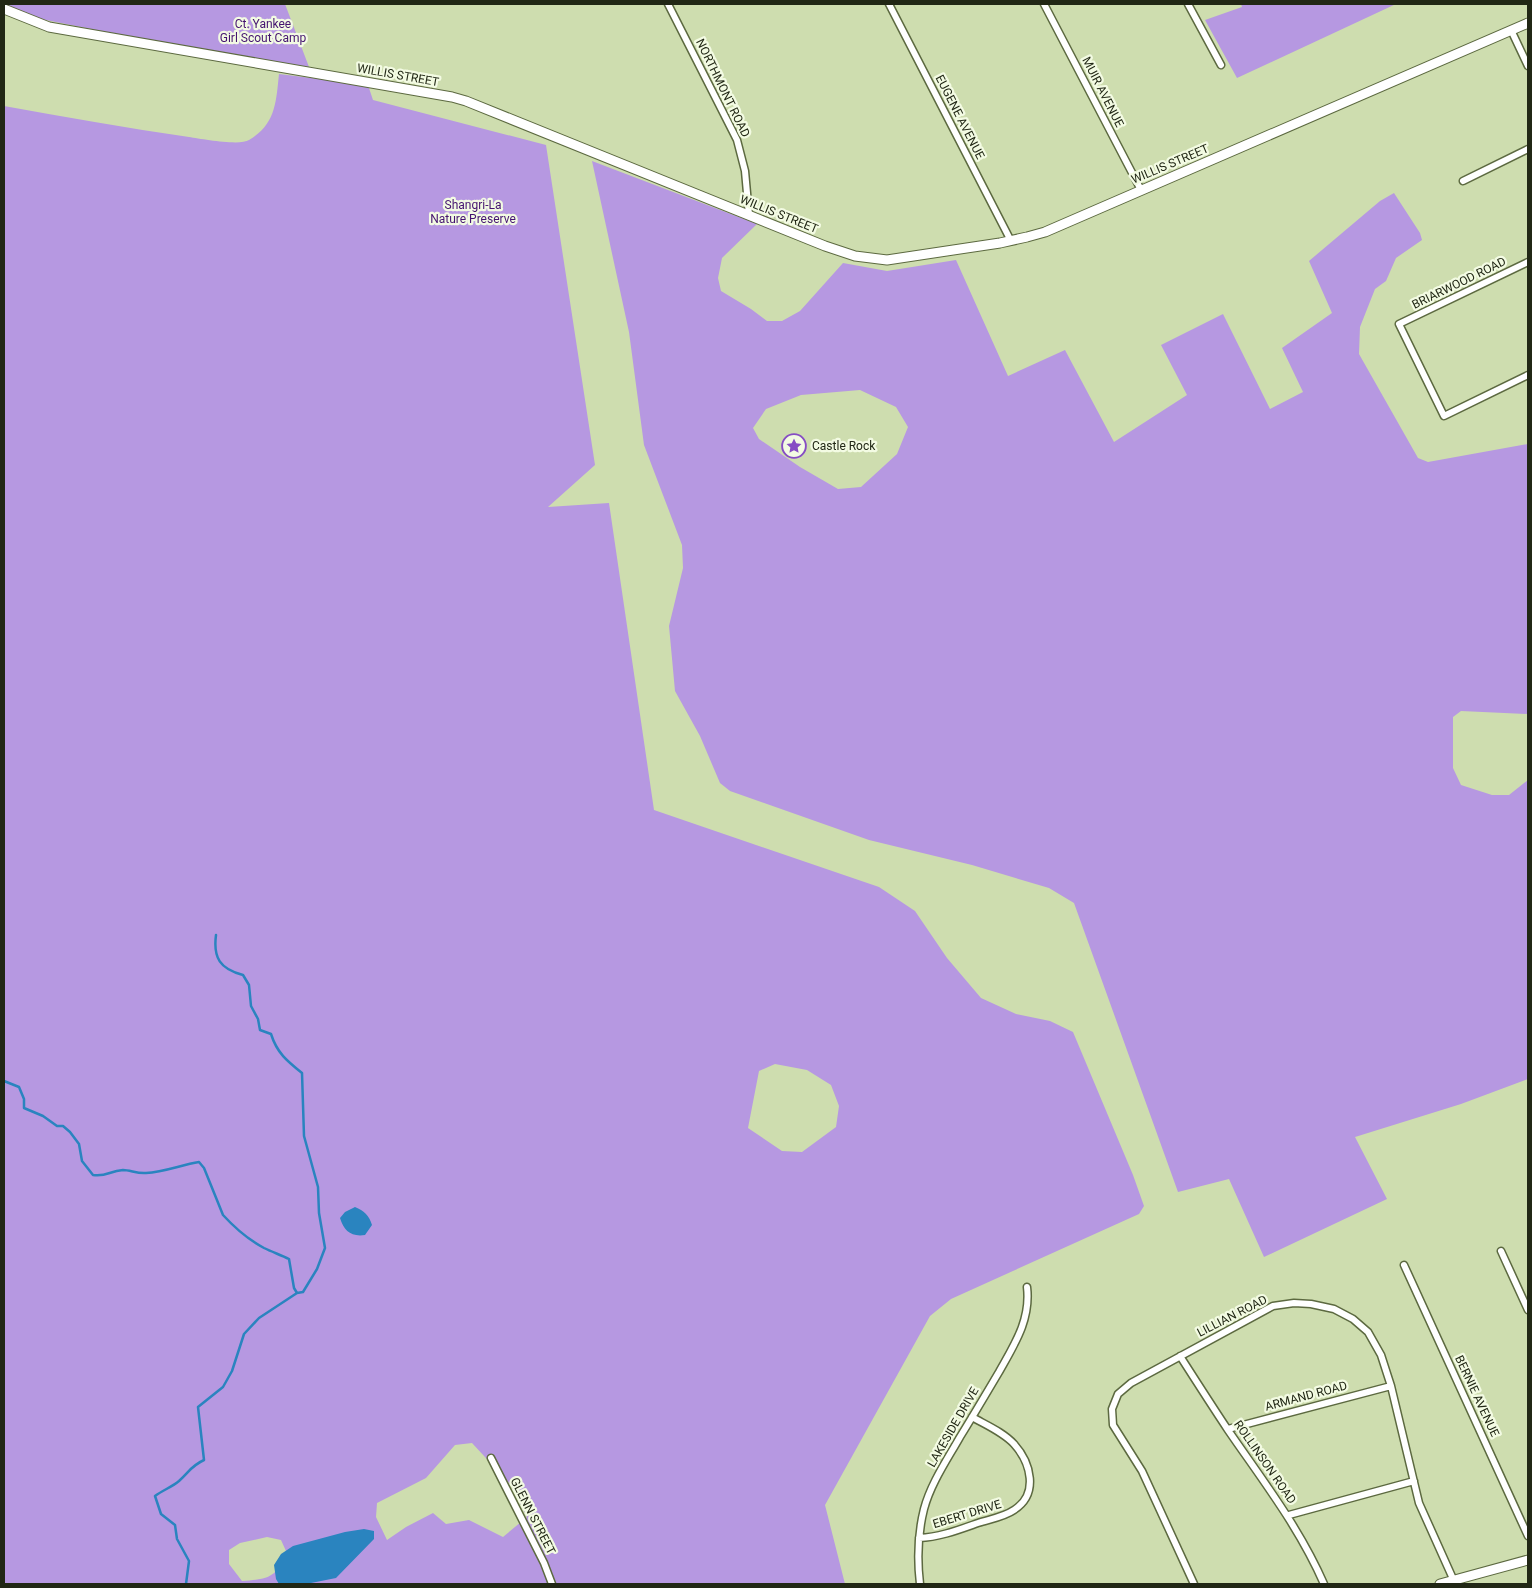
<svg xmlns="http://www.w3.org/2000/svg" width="1532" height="1588" viewBox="0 0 1532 1588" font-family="Roboto,sans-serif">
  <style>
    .green { fill: #b698e1; fill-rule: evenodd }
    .water { fill: #2a84bf }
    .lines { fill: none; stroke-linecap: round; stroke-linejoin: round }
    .stream { stroke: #2a84bf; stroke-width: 2.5 }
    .minor-casing { stroke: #5c6940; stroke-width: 9 }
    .secondary-casing { stroke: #5c6940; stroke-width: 11 }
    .minor { stroke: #fff; stroke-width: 6 }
    .secondary { stroke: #fff; stroke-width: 9 }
    .labels { text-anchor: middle; stroke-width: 4.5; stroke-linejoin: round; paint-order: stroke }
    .park-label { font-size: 12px; fill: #441370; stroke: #f3fbe3 }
    .street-label { font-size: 12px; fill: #212715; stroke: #f3fbe3 }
    .poi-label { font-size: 12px; fill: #212715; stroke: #f3fbe3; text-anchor: start }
  </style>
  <rect width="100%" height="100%" fill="#ceddaf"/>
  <path class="green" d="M4,4H285L309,67L121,35L31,17Z
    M1241,4H1396L1237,78L1205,20L1242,7Z
    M279,74L368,85L373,100L546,145L595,465L548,507L609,503L654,810L879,887L915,911L947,958L981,998L1016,1014L1050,1021L1073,1032L1133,1175L1144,1206L1139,1214L951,1299L930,1316L825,1505L845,1584H4V106C65,117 127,128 189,137C202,139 240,146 249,140C276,124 276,102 279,74ZM775,1064L807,1070L831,1085L839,1106L836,1127L802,1152L782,1151L748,1128L759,1071ZM472,1443L511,1485L527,1517L503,1537L469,1520L446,1524L433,1513L406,1527L387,1540L376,1517L377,1503L426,1478L455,1445ZM267,1537L281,1540L286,1551C277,1578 269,1579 242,1581L229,1564V1550L240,1543Z
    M592,161L757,224L722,258L718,278L721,291L751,309L767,321H782L800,311L843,263L887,271L956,260L1008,376L1065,350L1114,442L1187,395L1161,345L1223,314L1270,409L1303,392L1282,348L1332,313L1309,261L1380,201L1394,193L1420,233L1422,240L1396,258L1386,281L1375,289L1360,327L1359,354L1418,458L1428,462L1528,444V714L1461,711L1453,717V768L1461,785L1492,795H1509L1528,780V1079L1461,1104L1355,1137L1387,1199L1264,1257L1229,1179L1178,1192L1074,903L1049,888L972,865L869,840L730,791L720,783L700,736L675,691L669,626L683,568L682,545L644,445L629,332ZM860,390L896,407L908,427L897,454L861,487L838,489L800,467L759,439L753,428L766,409L801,395Z"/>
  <path class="water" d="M355,1207C364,1211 369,1215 372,1225L365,1235C351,1237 344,1231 340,1218L345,1212Z
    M364,1529L374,1531V1539L336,1578L306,1584H279L276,1579L274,1565L281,1554L293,1546L345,1532Z"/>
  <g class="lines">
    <path class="stream" d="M216,935C213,958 220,969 243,975L249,985L251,1006L258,1019L260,1030L271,1034C277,1053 287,1061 302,1073L304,1136L318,1187L319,1213L325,1248L317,1269L303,1292L297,1293
      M4,1081L19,1087L24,1099V1108L43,1116L57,1126H63L70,1132L79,1144L82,1161L93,1175C107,1177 109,1171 123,1170C130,1170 138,1174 146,1173C164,1172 181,1165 199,1162L204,1168L223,1215C234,1227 249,1240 264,1248C272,1252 281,1255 289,1259L294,1288L297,1293L259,1318L244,1334L232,1371L223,1387L198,1407L204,1460C191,1466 190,1471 179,1481C172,1487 163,1490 155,1496L161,1514L175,1525L177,1539L189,1561L186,1584"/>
    <g class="minor-casing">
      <path id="minor" d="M668,4L737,140L745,171L749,215
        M889,4L1011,241
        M1044,4L1141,190
        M1188,4L1221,65
        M1511,30L1528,66
        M1463,181L1528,149
        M1528,262L1399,324L1444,416L1528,375
        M1501,1251L1528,1310
        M1404,1265L1528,1536
        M1180,1356C1196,1381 1212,1406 1228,1430C1263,1481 1299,1527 1324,1584
        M1228,1429L1391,1386
        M491,1458L544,1563L552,1584
        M1289,1515L1414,1481
        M919,1538C940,1537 958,1530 978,1523C990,1519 1004,1517 1014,1510C1039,1494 1031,1463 1014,1444C1003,1432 986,1425 972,1417
        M920,1584C917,1559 918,1533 924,1509C931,1483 947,1460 960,1437C973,1416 986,1394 999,1372C1014,1345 1031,1320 1027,1287
        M1194,1584L1142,1471L1113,1425L1112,1409L1118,1394L1131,1383L1273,1306L1294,1303L1311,1304L1334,1309L1353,1319L1368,1332L1381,1355L1391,1386L1419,1503L1454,1581"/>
    </g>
    <g class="secondary-casing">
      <path id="secondary" d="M4,9L49,27L452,97L466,101L825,246L855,256L887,260L1000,243L1027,237L1045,232L1528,23
        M1440,1584L1528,1560"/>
    </g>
    <use href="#minor" class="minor"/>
    <use href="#secondary" class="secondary"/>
  </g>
  <defs>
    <g id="sight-ring" transform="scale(1.25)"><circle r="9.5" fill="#f3fbe3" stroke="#864dc4" stroke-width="1.5"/><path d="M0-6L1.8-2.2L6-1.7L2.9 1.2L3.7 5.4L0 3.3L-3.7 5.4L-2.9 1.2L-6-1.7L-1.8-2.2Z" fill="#864dc4"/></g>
  </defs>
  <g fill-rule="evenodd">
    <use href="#sight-ring" x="794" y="446"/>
  </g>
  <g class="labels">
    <g class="park-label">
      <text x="263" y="28">Ct. Yankee<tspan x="263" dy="14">Girl Scout Camp</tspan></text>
      <text x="473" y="209">Shangri-La<tspan x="473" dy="14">Nature Preserve</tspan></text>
    </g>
    <g class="street-label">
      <text transform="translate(398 75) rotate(10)" y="4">WILLIS STREET</text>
      <text transform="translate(723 88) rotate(64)" y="4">NORTHMONT ROAD</text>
      <text transform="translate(1103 92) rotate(63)" y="4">MUIR AVENUE</text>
      <text transform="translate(960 117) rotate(63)" y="4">EUGENE AVENUE</text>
      <text transform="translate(1170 164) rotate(-23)" y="4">WILLIS STREET</text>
      <text transform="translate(779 214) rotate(22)" y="4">WILLIS STREET</text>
      <text transform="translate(1459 283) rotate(-26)" y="4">BRIARWOOD ROAD</text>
      <text transform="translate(1232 1316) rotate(-27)" y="4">LILLIAN ROAD</text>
      <text transform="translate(1306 1396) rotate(-15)" y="4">ARMAND ROAD</text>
      <text transform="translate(1477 1396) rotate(65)" y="4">BERNIE AVENUE</text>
      <text transform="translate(953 1427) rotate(-60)" y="4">LAKESIDE DRIVE</text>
      <text transform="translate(1265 1462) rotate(55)" y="4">ROLLINSON ROAD</text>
      <text transform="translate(967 1514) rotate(-17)" y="4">EBERT DRIVE</text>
      <text transform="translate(533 1516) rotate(63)" y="4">GLENN STREET</text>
    </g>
    <g class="poi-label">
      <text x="812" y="450">Castle Rock</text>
    </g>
  </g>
  <rect width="1532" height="1588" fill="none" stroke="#212715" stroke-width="10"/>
</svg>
